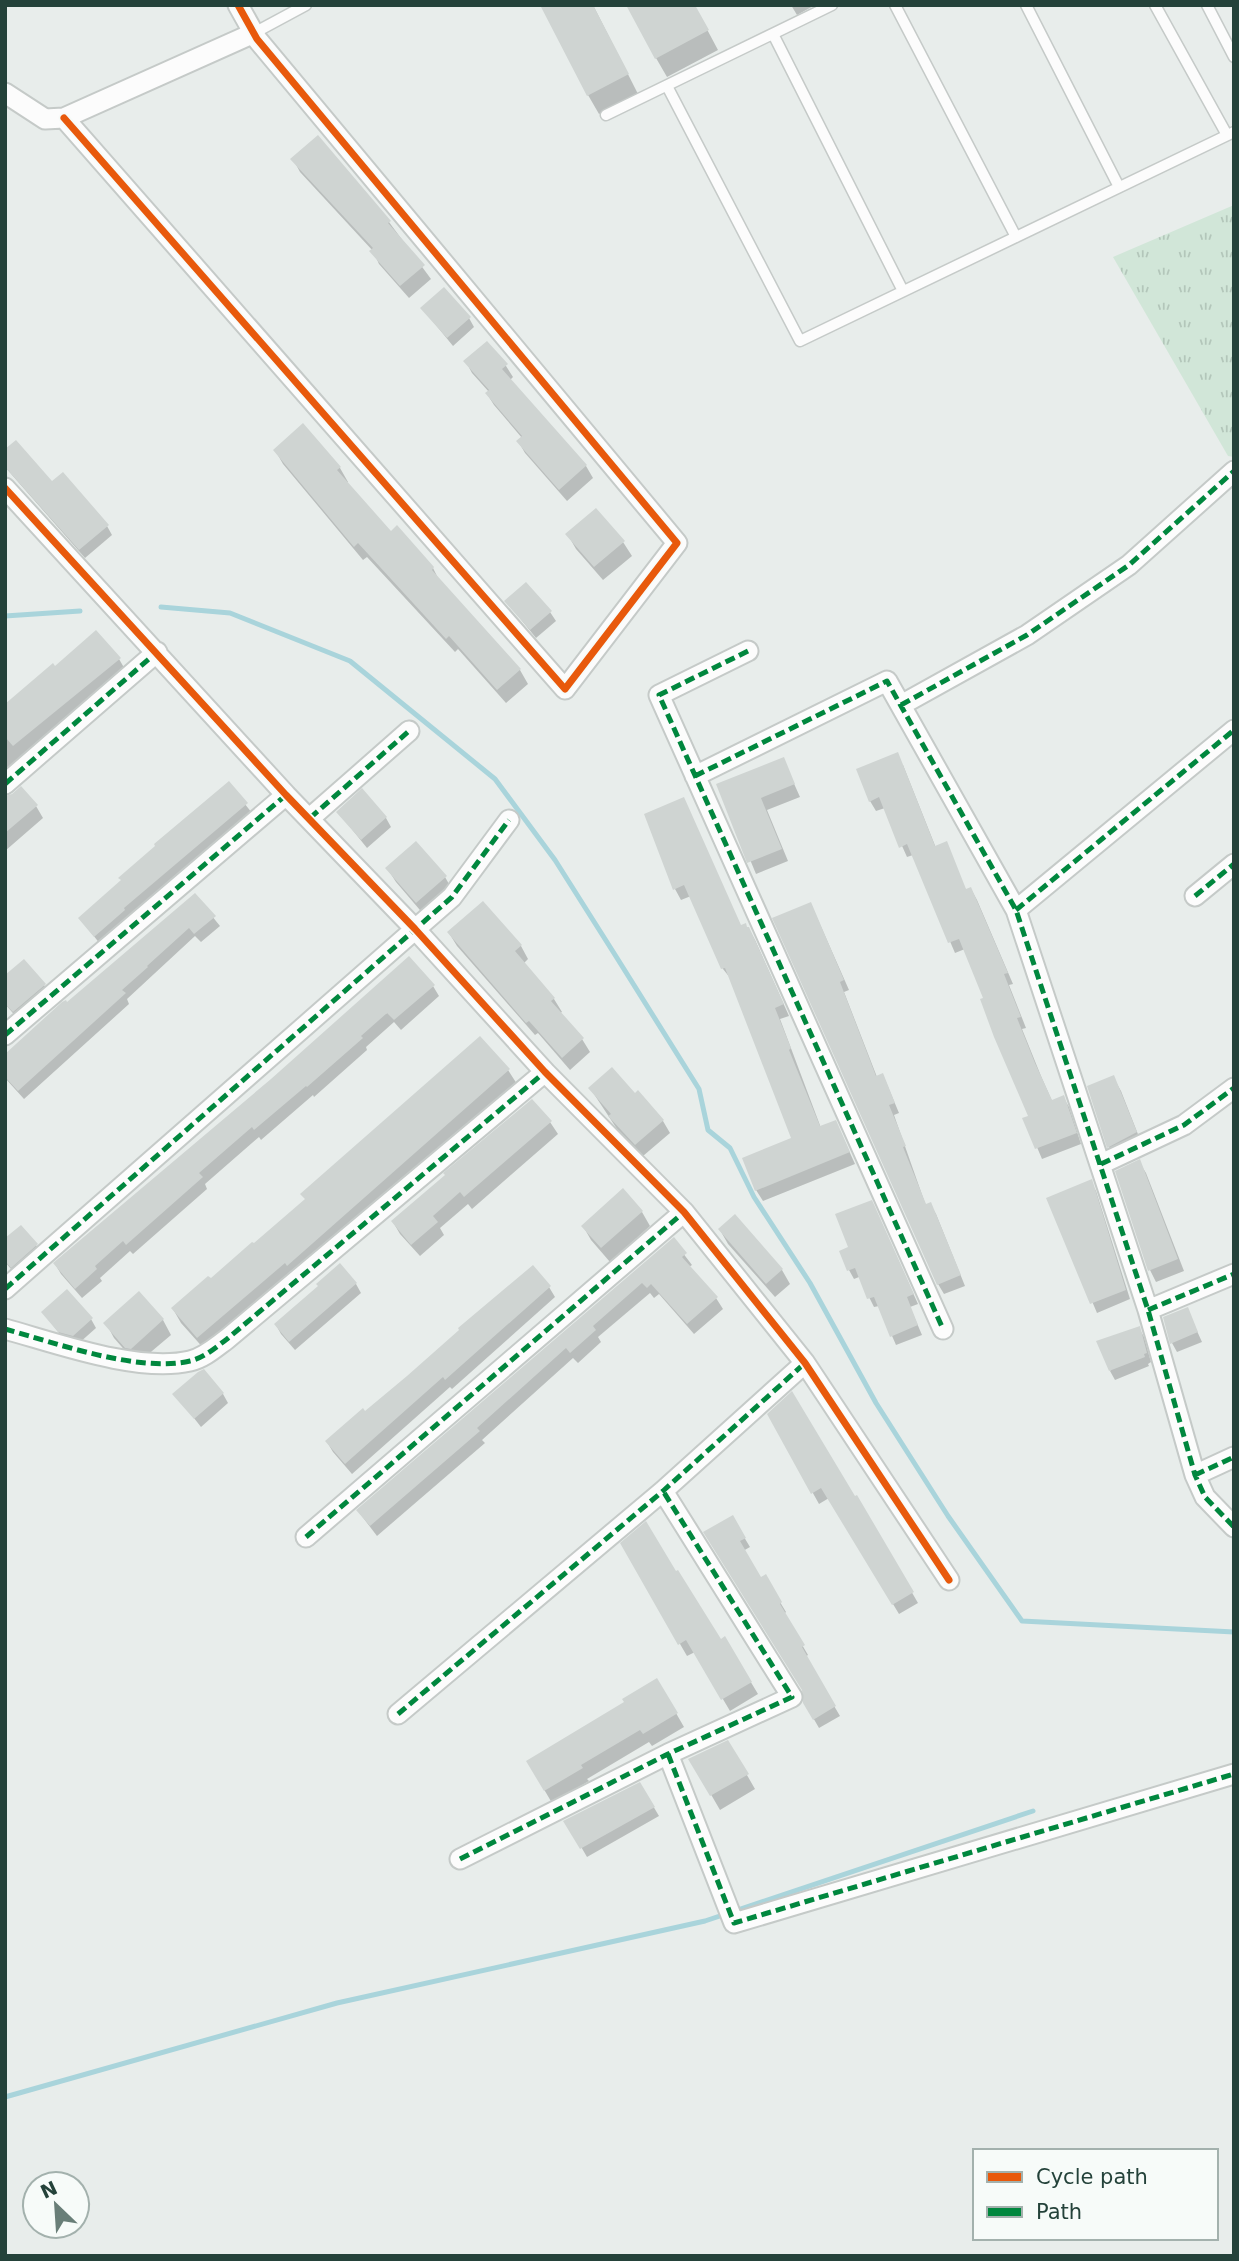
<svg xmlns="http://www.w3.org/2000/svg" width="1239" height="2261" viewBox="0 0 1239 2261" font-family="'DejaVu Sans',sans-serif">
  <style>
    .grass { fill: url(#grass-tufts) }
    .shadow { fill: #0003 }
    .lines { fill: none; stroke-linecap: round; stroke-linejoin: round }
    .stream { stroke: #a9d4db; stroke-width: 5 }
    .building { fill: #cfd4d2 }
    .service-casing { stroke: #c5cac8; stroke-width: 13 }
    .minor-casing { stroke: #c5cac8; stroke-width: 23 }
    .service { stroke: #fcfcfc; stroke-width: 10 }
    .minor { stroke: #fcfcfc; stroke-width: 19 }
    .quiet { stroke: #00873e; stroke-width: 5; stroke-dasharray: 10 5; stroke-linecap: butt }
    .cycleway-casing { stroke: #f7fbf9; stroke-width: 11 }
    .cycleway { stroke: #e8590c; stroke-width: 7 }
  </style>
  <defs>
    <pattern id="grass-tufts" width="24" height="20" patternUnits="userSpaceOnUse" patternTransform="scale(1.75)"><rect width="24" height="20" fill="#d1e6d8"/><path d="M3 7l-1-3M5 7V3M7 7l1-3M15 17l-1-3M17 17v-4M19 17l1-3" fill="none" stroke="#b3c6ba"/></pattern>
  </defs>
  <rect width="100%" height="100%" fill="#e8edeb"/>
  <path class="grass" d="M1234,205V457L1228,456L1113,257Z"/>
  <path class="shadow" d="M593,5L638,94L599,114L588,95Z
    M694,5L718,50L667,77L656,58Z
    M791,5H815L797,15Z
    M293,159L389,222L431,279L409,298L379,264L373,251L300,172Z
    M422,308L469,318L474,327L453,346Z
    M487,343L506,366L513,377L510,380L586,466L593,478L567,501L525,453L518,441L522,438L494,405L487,394L489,392L472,373L466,362Z
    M275,450L340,468L348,482L346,483L390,534L433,568L440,582L520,670L528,684L506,703L458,649L455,652L367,557L363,560L283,464Z
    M5,452L52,483L107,526L112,535L85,558L5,467Z
    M568,535L623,542L632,556L603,580L576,549Z
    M506,601L550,612L556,621L536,638Z
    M119,659L126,671L61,726L59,724L5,773V707L55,669Z
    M783,759L800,797L767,810L788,861L756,874L719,785Z
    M903,765L936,848L967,891L971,889L977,900L1013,984L1009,985L1026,1028L1022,1029L1041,1076L1052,1101L1063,1097L1069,1107L1081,1144L1042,1159L1025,1119L1030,1117L965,949L955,953L913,855L907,857L885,808L876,811L870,801Z
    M229,784L252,813L101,945L80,919Z
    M5,797L36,806L43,818L5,851Z
    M684,799L741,927L749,929L755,940L789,1016L780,1019L821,1128L841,1133L855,1164L763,1201L756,1190L794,1139L731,979L723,969L691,896L681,900L675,889Z
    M338,812L386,818L391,827L367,848Z
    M387,868L445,877L453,891L425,916L396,882Z
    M195,895L220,926L201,942L195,936L127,999L129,1004L24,1099L5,1078V1056Z
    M811,904L849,990L844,992L877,1077L883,1075L899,1113L894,1115L926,1206L930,1204L936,1214L965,1286L944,1294L938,1284Z
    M449,933L521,946L528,959L523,964L554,999L562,1012L560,1013L582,1039L590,1052L570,1070L538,1033L535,1035L457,946Z
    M5,977L44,985L50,994L19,1020L5,1004Z
    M433,986L439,996L401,1030L394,1022L366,1047L367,1050L314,1097L313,1095L261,1140L259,1137L205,1184L207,1189L133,1254L130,1251L100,1278L102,1281L82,1298L61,1274L55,1264L273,1080Z
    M508,1070L517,1084L206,1351L181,1323L173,1309Z
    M1113,1077L1121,1091L1143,1147L1117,1161L1109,1147Z
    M590,1088L635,1095L663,1121L670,1133L643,1156L617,1129Z
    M550,1122L558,1134L472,1209L468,1204L440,1228L444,1235L420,1256L400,1234L393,1222Z
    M1139,1162L1146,1173L1184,1271L1156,1282L1150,1270Z
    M1091,1182L1096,1191L1130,1299L1097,1313L1049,1199Z
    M876,1211L918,1304L910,1307L922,1335L896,1345L879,1306L874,1307L859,1277L854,1279L849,1270Z
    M642,1212L650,1226L610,1262L591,1240L583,1226Z
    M720,1230L782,1270L790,1284L775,1297L728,1244Z
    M5,1240L36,1245L41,1254L17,1276L5,1262Z
    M673,1240L692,1265L689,1267L716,1298L723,1309L694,1334L659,1294L654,1298L650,1293L598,1337L601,1342L578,1363L573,1358L482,1440L485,1443L377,1536L358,1511Z
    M356,1284L361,1293L295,1350L281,1334L276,1325L320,1286Z
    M549,1287L555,1297L452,1389L450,1387L352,1474L333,1452L327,1442L365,1413Z
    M139,1294L163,1320L171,1335L139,1362H135L114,1338L106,1323Z
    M1187,1309L1202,1342L1177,1352L1172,1343Z
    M43,1312L91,1319L96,1328L78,1344L65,1341Z
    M1139,1328L1144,1337L1151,1362L1148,1364L1149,1366L1115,1380L1110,1371Z
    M175,1394H223L228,1403L201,1427Z
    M769,1414L854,1498L857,1497L918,1603L899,1614L829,1498L819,1504Z
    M732,1517L750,1547L743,1551L760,1580L765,1577L786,1612L784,1614L808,1655L805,1657L840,1716L819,1728L804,1702V1691L705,1532Z
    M622,1544L675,1574L721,1641L725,1639L758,1694L730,1711L695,1652L687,1656Z
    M657,1680L684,1727L652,1746L649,1742L587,1779L589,1781L552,1803L528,1762L626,1702Z
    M728,1742L755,1789L720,1810L691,1760Z
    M640,1784L659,1816L587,1857L566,1821Z"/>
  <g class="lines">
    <path class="stream" d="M161,607L230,613L350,661L495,779L555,860L617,958L699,1089L708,1130L730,1148L754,1197L810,1283L876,1403L948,1516L1022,1621L1234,1632
      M5,616L80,611
      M5,2097L337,2003L705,1921L1033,1811"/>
  </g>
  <path class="building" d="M540,5H593L629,74L587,96Z
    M626,5H695L709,30L655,59Z
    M318,135L391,221L388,223L425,265L400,286L369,251L373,248L290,159Z
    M444,287L471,317L447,338L420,308Z
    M487,341L508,364L502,369L587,465L559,490L516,441L522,436L485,393L489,390L463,361Z
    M303,423L341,467L337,470L391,531L397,525L434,567L432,570L521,669L497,690L449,636L446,639L358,543L354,547L273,450Z
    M16,440L52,481L63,472L109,525L79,550L5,467V449Z
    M596,508L625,541L594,567L565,534Z
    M526,582L552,611L530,630L504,601Z
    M96,630L121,658L13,746L5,737V704L53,663L55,666Z
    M898,752L935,846L947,841L966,889L971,887L1008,973L1004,974L1021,1017L1017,1018L1035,1063L1052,1100L1064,1095L1077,1133L1035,1149L1022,1118L1028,1116L994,1037L980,999L983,998L959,939L948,943L907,844L899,848L879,797L869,802L856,769Z
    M784,757L795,784L761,798L782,849L747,863L716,784Z
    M229,781L248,803L124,908L125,910L94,937L78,918L121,880L118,878L155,846L154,844Z
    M21,786L38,805L5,833V796L12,794Z
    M362,788L387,817L361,840L336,812Z
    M684,797L741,925L746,923L747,927H749L784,1004L775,1008L791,1048L789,1050L820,1126L836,1120L850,1152L755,1191L742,1158L791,1138L725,968L721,969L684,885L673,890L644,814Z
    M416,841L447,876L416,903L385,868Z
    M195,893L216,916L194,934L189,928L147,966L148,967L122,990L126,993L18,1091L5,1077V1054L62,1002L66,1000L67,1002Z
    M483,901L522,945L515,951L555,998L551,1001L584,1038L562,1058L529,1021L526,1023L447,932Z
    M811,902L844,980L840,982L876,1076L883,1073L895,1103L889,1105L906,1146L903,1147L926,1204L931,1202L961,1275L937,1285L772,918Z
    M409,956L435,985L394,1020L387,1013L361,1036L363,1038L307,1087L306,1086L254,1130L252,1127L199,1173L203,1177L126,1245L123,1241L95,1266L97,1269L75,1289L53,1263L271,1079Z
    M24,959L46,984L13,1012L5,1004V975Z
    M480,1036L510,1069L287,1266L285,1263L197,1338L171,1308L208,1276L211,1278L252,1242L254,1243L305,1199L300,1194Z
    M612,1067L635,1093L638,1090L664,1120L635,1145L608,1116L611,1114L588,1088Z
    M1114,1075L1137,1132L1107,1148L1087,1086Z
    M532,1099L552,1121L464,1197L460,1192L433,1216L438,1222L411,1245L391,1221L445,1175L443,1173Z
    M1140,1159L1178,1259L1148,1271L1115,1171Z
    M1092,1179L1126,1290L1090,1304L1046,1198Z
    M623,1188L643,1211L601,1248L581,1226Z
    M872,1200L914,1294L907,1297L918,1325L890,1337L874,1297L867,1299L855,1268L847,1271L839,1251L848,1247L835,1214Z
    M735,1214L783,1269L766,1284L718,1229Z
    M21,1225L38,1244L11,1268L5,1261V1238Z
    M674,1237L687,1253L682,1257L718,1297L687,1324L651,1284L647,1288L642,1283L593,1326L596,1330L570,1353L566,1348L477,1428L480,1431L370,1526L356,1510Z
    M340,1263L357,1283L289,1342L274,1324L318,1286L316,1284Z
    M533,1265L551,1286L445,1380L443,1377L345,1464L325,1441L363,1408L365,1411L407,1376L459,1330L458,1328Z
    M67,1289L93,1318L73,1336L58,1332L41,1312Z
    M139,1291L164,1319L131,1349L125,1348L103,1323Z
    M1188,1307L1198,1332L1170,1344L1163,1317Z
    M1140,1326L1147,1353L1144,1354L1145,1357L1109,1371L1096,1341Z
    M204,1369L224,1393L194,1419L172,1394L198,1372Z
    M792,1391L855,1496L857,1495L914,1592L892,1605L821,1488L811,1494L767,1414Z
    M733,1515L746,1538L740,1541L761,1577L766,1574L782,1602L780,1604L805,1645L802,1647L836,1706L813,1720L803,1703L802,1690L703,1532Z
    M646,1521L676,1571L678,1570L721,1639L725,1636L752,1682L721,1700L686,1640L678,1645L620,1543Z
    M657,1678L678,1713L643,1734L640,1730L581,1765L583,1768L544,1791L526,1761L624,1702L622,1699Z
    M728,1740L749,1774L710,1796L688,1759Z
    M640,1782L655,1807L580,1849L563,1821Z"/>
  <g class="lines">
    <g class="service-casing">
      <path id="service" d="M895,5L1016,237
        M1026,5L1119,187
        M1155,5L1227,135
        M1207,5L1234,57
        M254,33L306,5
        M773,34L903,291
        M667,86L800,341L1234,132
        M606,115L832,5"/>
    </g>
    <g class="minor-casing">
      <path id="minor" d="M5,93L45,119L64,118L254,33
        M64,118L565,689L677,543L257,39L238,5
        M5,488L286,795L415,929L545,1072L684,1212L805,1363L949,1580
        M748,651L659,695L943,1329
        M901,705L1027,635L1129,565L1234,471
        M695,776L887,681L1016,910L1148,1310L1195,1475L1205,1497L1234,1527
        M5,784L157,652
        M310,818L409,731
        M1195,896L1234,864
        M1016,910L1234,730
        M5,1035L286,795
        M1101,1164L1184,1125L1234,1088
        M5,1289L452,897L509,820
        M1148,1310L1234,1274
        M5,1329C56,1343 138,1373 190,1361C204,1358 216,1347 227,1339L545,1072
        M1195,1475L1234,1457
        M306,1537L684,1212
        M398,1714L663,1491L805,1363
        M668,1754L734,1923L1234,1774
        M460,1859L668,1754L792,1697L663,1491"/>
    </g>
    <use href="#service" class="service"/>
    <use href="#minor" class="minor"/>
    <path class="quiet" d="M748,651L659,695L943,1329
      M901,705L1027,635L1129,565L1234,471
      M695,776L887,681L1016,910L1148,1310L1195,1475L1205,1497L1234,1527
      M5,784L157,652
      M310,818L409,731
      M1195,896L1234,864
      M1016,910L1234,730
      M5,1035L286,795
      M1101,1164L1184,1125L1234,1088
      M5,1289L452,897L509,820
      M1148,1310L1234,1274
      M5,1329C56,1343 138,1373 190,1361C204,1358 216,1347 227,1339L545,1072
      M1195,1475L1234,1457
      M306,1537L684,1212
      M398,1714L663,1491L805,1363
      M668,1754L734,1923L1234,1774
      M460,1859L668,1754L792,1697L663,1491"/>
    <g class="cycleway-casing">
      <path id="cycleway" d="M64,118L565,689L677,543L257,39L238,5
        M5,488L286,795L415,929L545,1072L684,1212L805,1363L949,1580"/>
    </g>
    <use href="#cycleway" class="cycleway"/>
  </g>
  <rect width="1239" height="2261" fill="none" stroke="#24423a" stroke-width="14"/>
  <rect x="973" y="2149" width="245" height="91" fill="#f7fbf9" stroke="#a3b1ad" stroke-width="2"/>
  <rect x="987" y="2172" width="35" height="10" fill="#e8590c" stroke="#a3b1ad" stroke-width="2"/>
  <text x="1036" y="2184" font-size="21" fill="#24423a">Cycle path</text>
  <rect x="987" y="2207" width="35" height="10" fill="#00873e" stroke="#a3b1ad" stroke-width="2"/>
  <text x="1036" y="2219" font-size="21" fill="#24423a">Path</text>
  <g transform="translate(56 2205) rotate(335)"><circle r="33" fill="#f7fbf9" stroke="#a3b1ad" stroke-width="2"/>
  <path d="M0-5L12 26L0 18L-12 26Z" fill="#697e78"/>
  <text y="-10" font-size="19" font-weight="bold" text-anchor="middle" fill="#24423a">N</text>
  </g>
</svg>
